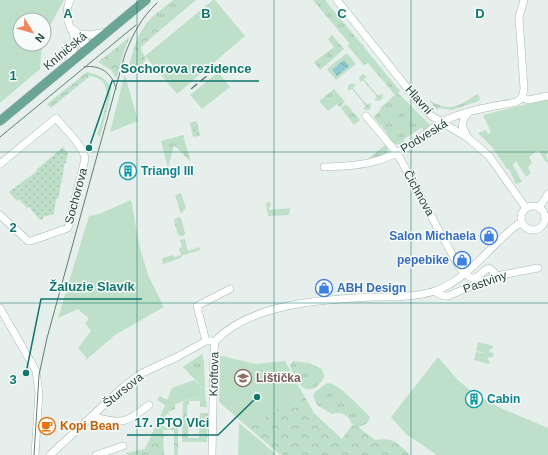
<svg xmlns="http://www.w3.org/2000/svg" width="548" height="455" viewBox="0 0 548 455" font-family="Arial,sans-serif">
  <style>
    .grass { fill: url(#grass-tufts) }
    .forest { fill: url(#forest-crowns) }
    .park { fill: url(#park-dots) }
    .garden { fill: #bfe0c8 }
    .water { fill: url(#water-waves) }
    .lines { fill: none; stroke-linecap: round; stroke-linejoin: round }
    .minor-casing { stroke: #a8b8b2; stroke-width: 8 }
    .major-casing { stroke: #c2cac8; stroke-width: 10 }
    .minor { stroke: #fff; stroke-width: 7 }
    .major { stroke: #6aa596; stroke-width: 9 }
    .tram { stroke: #5f7d75; stroke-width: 1 }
    .rail { stroke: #5f7d75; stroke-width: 1.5; stroke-dasharray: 8 4; stroke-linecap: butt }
    .grid { fill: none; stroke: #0f766e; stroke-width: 1; stroke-opacity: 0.55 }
    .labels { text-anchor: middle; stroke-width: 3; stroke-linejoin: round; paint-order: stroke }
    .street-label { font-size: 12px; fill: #24423a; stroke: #f7fbf9 }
    .culture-label { font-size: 12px; font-weight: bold; fill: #0d838f; stroke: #f7fbf9; text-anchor: start }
    .shop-label { font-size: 12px; font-weight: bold; fill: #366cbe; stroke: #f7fbf9; text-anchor: end }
    .education-label { font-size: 12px; font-weight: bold; fill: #785e54; stroke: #f7fbf9; text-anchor: start }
    .food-label { font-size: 12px; font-weight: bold; fill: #c56008; stroke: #f7fbf9; text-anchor: start }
    .grid-label { font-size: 13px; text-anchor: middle; font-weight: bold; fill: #0f766e; stroke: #f7fbf9; stroke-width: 3; stroke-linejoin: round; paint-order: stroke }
    .leader { fill: none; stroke: #0f766e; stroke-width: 1.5 }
    .callout-dot { fill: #0f766e; stroke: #f7fbf9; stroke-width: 1.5 }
    .callout-label { font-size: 13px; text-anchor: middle; font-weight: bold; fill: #0f766e; stroke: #f7fbf9; stroke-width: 3; stroke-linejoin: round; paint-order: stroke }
  </style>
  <defs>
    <pattern id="grass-tufts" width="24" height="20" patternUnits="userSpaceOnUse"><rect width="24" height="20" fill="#bfe0c8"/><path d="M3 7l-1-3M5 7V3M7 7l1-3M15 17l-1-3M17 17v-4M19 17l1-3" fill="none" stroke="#a4c1ad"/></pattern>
    <pattern id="forest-crowns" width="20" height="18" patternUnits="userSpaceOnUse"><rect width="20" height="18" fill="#bfe0c8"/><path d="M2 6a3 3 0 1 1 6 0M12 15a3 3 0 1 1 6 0" fill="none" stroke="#a4c1ad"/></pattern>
    <pattern id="park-dots" width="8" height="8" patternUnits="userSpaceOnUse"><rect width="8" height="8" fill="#bfe0c8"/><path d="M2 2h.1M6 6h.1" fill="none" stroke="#a4c1ad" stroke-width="1.8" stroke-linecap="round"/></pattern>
    <pattern id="water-waves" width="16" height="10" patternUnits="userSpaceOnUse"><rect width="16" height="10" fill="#8ec9d4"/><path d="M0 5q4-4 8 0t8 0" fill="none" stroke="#74a5ad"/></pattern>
  </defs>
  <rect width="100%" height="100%" fill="#e6efeb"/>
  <path class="grass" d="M173,0H196L158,32V12Z
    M313,0H325L400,91L398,93L429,124V127L423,132V129L421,128L404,139V142L405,143C394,148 390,140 386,132C383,127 378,123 375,119L374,117L381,109L380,108L395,95L368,63L364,65L348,46L349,43Z
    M332,35L344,49L320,70L314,62L334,47L328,39Z
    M347,53L356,64L336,80L327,69Z
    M363,74L367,76L364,79L378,96L382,94L383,98L379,101L374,100L377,97L363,80L360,82L359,77Z
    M351,83L356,85L353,88L367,105L370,103L371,105L370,109L368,110L363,109L366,106L352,89L348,91V86Z
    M334,89L345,102L340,107L337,104L328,111L319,101Z
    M478,94L480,98L479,101L452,110L439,108L437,110L429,100C443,108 453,110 466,101C470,99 474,96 478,94Z
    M346,104L360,120L354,125L341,108Z
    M183,135L191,162L174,145L168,168L161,141Z
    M385,145L388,148L387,154L368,159Z
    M179,217L181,218L185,233L184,235L180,236L178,235L174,221L175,219Z
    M202,354L204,361L205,390L183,367Z
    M293,361L309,363L322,369L324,376C323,381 320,383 317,386C303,398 294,376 290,366Z
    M327,383C339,383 361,408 370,417C368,424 365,425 358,427L352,424C348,415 342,411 332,414L317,405L313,396L315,392Z
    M205,394L207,407H200V401H189V405H187V420H188V438H199L200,413H208L207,442H182L183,402Z"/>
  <path class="forest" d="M158,12V32L141,47L142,52L146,59L138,72L128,70C135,44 137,30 158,12Z
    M130,37L125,48L116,79L112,71L98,62Z
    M87,72C98,74 105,78 111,87L110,98L100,137L97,135C102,116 120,80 90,76L51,108L47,104Z
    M302,392L314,413L342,439L352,425L358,427L375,440C394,437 397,443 410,455H283L278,453L249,428Z
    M175,404V409L168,412L169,413L164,417V427L178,428V455H174V430H163L164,455H129L126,453L145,449L164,408Z"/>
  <path class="park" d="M197,121L200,136L193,137L190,123Z
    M63,147L68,153L66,163H65L63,169H64L58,199H56L54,214L43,217V219L40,220L29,207L27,208L19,199L17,201L9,192L37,171L36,170Z"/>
  <path class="garden" d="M0,0H64L44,36V20H20V44H42L40,69L0,103Z
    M213,0H215L245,36L177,94L145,56Z
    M218,72L230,87L202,109L190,95Z
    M125,75L138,121L110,132L124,77Z
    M548,99V153L546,155L548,161L546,162L538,150L529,157L532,163L528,167L531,173L526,177L516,161L513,165L522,182L516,184L509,169H507L492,147L478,133L486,130L488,134L491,132L483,115Z
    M181,193L186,208L181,214L175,195Z
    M131,200L139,244L148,275L164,307L115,335L86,360V357L78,348L91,331L85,323L89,319L78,309L58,318L89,216L99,214Z
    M270,202L271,206L269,207V210L292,208L290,209L289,215L268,216L266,203Z
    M185,239L188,251L200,247V250L181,256V258L163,264L162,258L174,255V257L181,255L179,248L182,247L180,240Z
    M478,342L493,346L492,349H490L489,352L494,353L492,358L488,357V360L490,361L489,364L474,360L476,352L489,354L476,351Z
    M222,356L256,364L285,361L302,392L249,428L219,402L220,357Z
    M438,357C444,364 450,371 456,378C481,403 516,414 548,428V455H437L406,434L391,417Z
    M194,380L205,390V394L164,408L165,405L157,400L160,396L167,400L172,388Z
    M239,423L276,454L274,455H238Z"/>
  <path class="water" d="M344,60L349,66L337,76L332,70Z"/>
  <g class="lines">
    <g class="minor-casing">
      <path id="minor" d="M70,0C62,18 72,38 88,48
        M337,0L420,104L430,115L468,138L489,156L526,208
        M71,28C80,34 85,38 88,48
        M80,34L90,35L106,32
        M68,64L74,48V35
        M522,98L528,100L548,96
        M366,116L397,153L459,267C463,271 467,277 472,278C482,280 487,257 496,276
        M467,136L462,126L464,118L469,112
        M0,164L56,118C64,128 84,146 85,159L68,228L31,241H28L0,215
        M324,167C359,166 382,164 412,144C422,137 432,128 442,122C464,110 492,107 516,102L522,98L524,89L519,17L524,0
        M521 218a12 12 0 1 1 24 0a12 12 0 1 1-24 0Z
        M539,208L548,194
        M434,291L444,296H448L496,276L538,268
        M0,308L36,371L39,393L35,455
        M206,341L197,306L230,289
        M92,417C122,423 124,425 149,405
        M50,455L122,388L140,374L177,357L206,341H215C251,303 325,299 375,297C394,297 416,297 435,291C461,282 479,260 499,241C506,234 513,227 522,222
        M96,455L123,446
        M212,455L214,350L215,341"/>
    </g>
    <g class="major-casing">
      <path id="major" d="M0,121L146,0"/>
    </g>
    <use href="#minor" class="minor"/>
    <use href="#major" class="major"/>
    <path class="tram" d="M84,67C99,64 113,73 116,89
      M0,137L136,25
      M34,455L39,375L47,338L125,54C133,34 141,18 157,3"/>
    <path class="rail" d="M191,89L214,70"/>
  </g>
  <path class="grid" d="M137,0V455M274,0V455M411,0V455M0,152H548M0,303H548"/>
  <defs>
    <g id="building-ring" transform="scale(0.9)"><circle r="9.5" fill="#f7fbf9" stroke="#0f9aa8" stroke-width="1.5"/><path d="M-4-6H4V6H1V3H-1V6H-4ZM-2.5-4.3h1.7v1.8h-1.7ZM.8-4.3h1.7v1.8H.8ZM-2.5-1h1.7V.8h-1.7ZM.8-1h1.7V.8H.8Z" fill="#0f9aa8"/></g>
    <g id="shop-ring" transform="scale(0.9)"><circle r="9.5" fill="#f7fbf9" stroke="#3f7fe0" stroke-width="1.5"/><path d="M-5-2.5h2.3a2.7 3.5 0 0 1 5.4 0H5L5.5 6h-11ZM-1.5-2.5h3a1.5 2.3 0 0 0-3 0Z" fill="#3f7fe0"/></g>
    <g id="school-ring" transform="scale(0.9)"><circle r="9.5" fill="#f7fbf9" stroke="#8d6e63" stroke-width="1.5"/><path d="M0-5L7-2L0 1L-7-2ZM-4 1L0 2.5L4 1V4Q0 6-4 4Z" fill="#8d6e63"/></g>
    <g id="cafe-ring" transform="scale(0.9)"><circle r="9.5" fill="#f7fbf9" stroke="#e8710a" stroke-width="1.5"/><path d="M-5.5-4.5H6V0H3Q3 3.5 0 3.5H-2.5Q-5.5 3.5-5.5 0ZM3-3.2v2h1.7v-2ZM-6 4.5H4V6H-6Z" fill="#e8710a"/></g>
  </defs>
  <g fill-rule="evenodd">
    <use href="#building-ring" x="128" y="171"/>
    <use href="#shop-ring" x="489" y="236"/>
    <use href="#shop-ring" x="462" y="260"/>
    <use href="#shop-ring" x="324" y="288"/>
    <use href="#school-ring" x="243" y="378"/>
    <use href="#building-ring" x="474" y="399"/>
    <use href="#cafe-ring" x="47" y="426"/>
  </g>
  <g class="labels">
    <g class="street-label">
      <text transform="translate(65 51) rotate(-40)" y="4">Kníničská</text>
      <text transform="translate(419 100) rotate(48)" y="4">Hlavní</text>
      <text transform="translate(424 136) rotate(-32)" y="4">Podveská</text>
      <text transform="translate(419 193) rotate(61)" y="4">Čichnova</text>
      <text transform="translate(76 196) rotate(-75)" y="4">Sochorova</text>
      <text transform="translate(485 282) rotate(-19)" y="4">Pastviny</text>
      <text transform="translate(214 374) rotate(-89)" y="4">Kroftova</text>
      <text transform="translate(123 390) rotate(-39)" y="4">Štursova</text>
    </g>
    <g class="culture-label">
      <text x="141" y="175">Triangl III</text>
      <text x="487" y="403">Cabin</text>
    </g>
    <g class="shop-label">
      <text x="476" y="240">Salon Michaela</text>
      <text x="449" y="264">pepebike</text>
      <text x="337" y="292" text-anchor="start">ABH Design</text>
    </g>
    <g class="education-label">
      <text x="256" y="382">Lištička</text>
    </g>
    <g class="food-label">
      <text x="60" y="430">Kopi Bean</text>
    </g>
  </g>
  <g class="grid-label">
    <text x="68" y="18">A</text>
    <text x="206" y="18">B</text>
    <text x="342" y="18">C</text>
    <text x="480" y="18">D</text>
    <text x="13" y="80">1</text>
    <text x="13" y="232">2</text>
    <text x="13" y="384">3</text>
  </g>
  <path class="leader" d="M89 148L112 81H259M26 373L41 299H142M257 397L218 435H127"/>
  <g class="callout-dot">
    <circle cx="89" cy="148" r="4"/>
    <circle cx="26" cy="373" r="4"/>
    <circle cx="257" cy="397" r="4"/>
  </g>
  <g class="callout-label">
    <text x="186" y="73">Sochorova rezidence</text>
    <text x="92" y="291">Žaluzie Slavík</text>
    <text x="172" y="427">17. PTO Vlci</text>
  </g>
  <g transform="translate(32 32) rotate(127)"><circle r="19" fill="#f7fbf9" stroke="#a3b1ad"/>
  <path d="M0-3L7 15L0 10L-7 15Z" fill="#f4845f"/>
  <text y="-6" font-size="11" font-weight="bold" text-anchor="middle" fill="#24423a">N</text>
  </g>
</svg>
